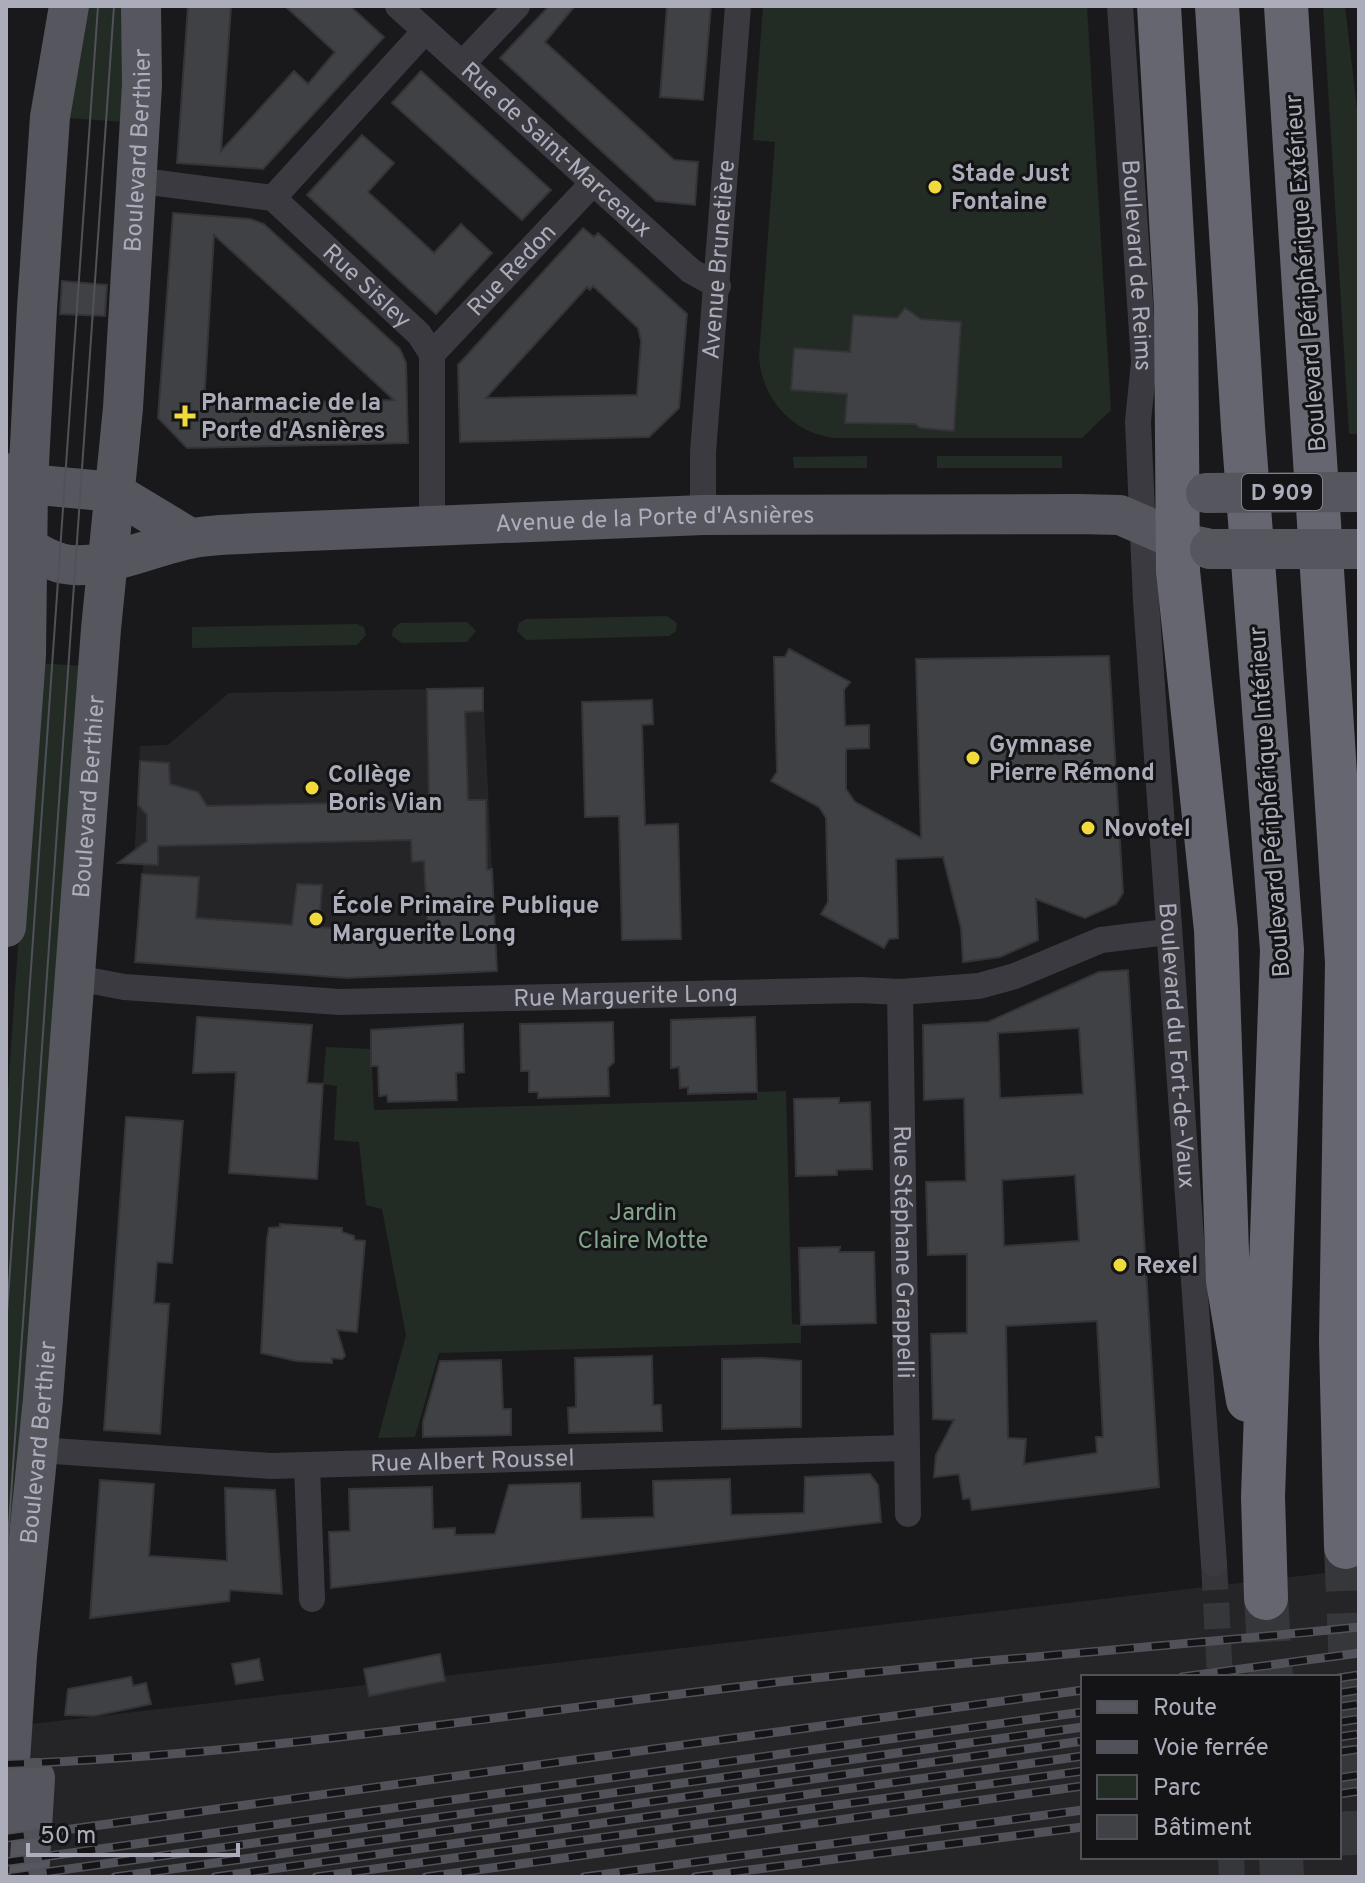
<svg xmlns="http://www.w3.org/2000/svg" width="1365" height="1883" viewBox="0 0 1365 1883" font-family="Overpass,sans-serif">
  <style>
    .built { fill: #252528; fill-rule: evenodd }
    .green { fill: #232b25 }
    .building { fill: #404145; stroke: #343337; stroke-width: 2; fill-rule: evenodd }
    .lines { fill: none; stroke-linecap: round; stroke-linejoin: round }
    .street-tunnel { stroke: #36373b; stroke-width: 26; stroke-dasharray: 26 13; stroke-linecap: butt }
    .highway-tunnel { stroke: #36373b; stroke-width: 44; stroke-dasharray: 44 22; stroke-linecap: butt }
    .street { stroke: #3a3a40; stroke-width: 26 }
    .primary { stroke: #56565f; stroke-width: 40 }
    .highway { stroke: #666671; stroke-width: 44 }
    .tram { stroke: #515159; stroke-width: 2 }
    .rail-casing { stroke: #515159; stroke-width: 9 }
    .rail { stroke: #141416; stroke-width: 6; stroke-dasharray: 18; stroke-linecap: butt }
    .primary-bridge { stroke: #56565f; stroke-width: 40 }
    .poi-dot { fill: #f1da3b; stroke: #141416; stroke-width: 3 }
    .labels { text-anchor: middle; stroke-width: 6; stroke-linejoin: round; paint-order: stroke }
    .shield { fill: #141416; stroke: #7e7f89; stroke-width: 2 }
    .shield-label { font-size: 22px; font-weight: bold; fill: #abadba }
    .street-label { font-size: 24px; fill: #abadba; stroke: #141416 }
    .poi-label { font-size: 24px; font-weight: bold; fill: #abadba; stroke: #141416; text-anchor: start }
    .park-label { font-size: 24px; fill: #83a58c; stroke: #141416 }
  </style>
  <rect width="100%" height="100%" fill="#19191b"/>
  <path class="built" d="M483,688L497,971L347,978L135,962L143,865L134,864L140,746L168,745L229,693Z
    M1359,1569V1877H6V1727ZM1083,1677H1339V1857H1083Z"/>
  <path class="green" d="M84,6H124L125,122L67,118Z
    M763,6H1087L1111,410L1082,438H834C792,433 762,399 759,357L775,142L753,140Z
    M1323,6H1345L1359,126V434H1349Z
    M867,456V468H794L793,457Z
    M937,456H1062V468H937Z
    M667,616L677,623L676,631L669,636L526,640L517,631L519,623L526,619Z
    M467,622L476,631L467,642L402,643L392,636L393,629L400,623Z
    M357,624L364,627L366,635L357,645L192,648V627Z
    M38,663L82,666L6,1713V1118Z
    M326,1047L371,1049L374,1110L757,1100V1092L786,1091L792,1324L801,1325V1343L439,1353L415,1437L378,1438L406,1335L382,1209L366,1205L359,1142L334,1140L337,1086L323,1084Z"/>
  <path class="building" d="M188,6H231L221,151L294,71L308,84L335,52L285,6H350L384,37L263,169L177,163Z
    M549,6H575L545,42L674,160L698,162L695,205L656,201L500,58Z
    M667,6H711L703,100L660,97Z
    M421,71L551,190L522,220L392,103Z
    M362,135L394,163L368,192L434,253L461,224L492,253L436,314L307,195Z
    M173,213L250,219L264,224L400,349L406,363L408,443L187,448L158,418ZM214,235L317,329L394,400L204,404Z
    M583,228L594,237L598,233L687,314L679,408L649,437L460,442L458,365ZM593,286L638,328L641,341L637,395L486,398L587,287L590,290Z
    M62,281L107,285L105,316L60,314Z
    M905,308L921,319L961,322L954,431L920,428L915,424L845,423L847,394L791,390L794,348L850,352L853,315L897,318Z
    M789,649L850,682L844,690L845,726L869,725V748L846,749V789L855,802L921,838L916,659L1109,656L1123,893L1116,904L1085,918L1036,899L1038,940L1000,957L963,962L961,928L943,857L896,859L898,938L889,939L884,948L821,914L828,902L826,818L819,807L771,781L777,772L774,657H785Z
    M483,688V711L465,712L468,800H486L487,870L492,869L497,971L347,978L135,962L142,874L199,877L196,918L292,925L297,884L322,885L319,927L428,935L424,861L412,862L411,840L158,846V865L118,863L147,841V815L138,805L140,761L169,763L170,784L198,792L207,806L429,801L427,689Z
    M652,700L653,724L642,725L645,825L678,824L681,939L622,940L619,816L585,817L582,702Z
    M1128,970L1159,1487L972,1510L970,1498L963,1499L959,1474L934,1477L936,1455L954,1420L933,1419L931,1334L967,1333V1254L928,1255L926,1182L966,1181L965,1138L964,1098L924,1100L923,1025L988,1022L1099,972ZM1079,1028L1083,1094L1000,1098L998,1033ZM1075,1175L1079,1241L1004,1246L1002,1180ZM1097,1321L1103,1437H1096L1097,1453L1024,1464L1026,1439L1008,1438L1006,1326Z
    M197,1017L312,1025L307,1083L323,1084L317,1179L229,1173L236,1072L193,1073Z
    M755,1017L757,1092L688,1094V1087L680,1088L679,1067L671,1068V1020Z
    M613,1022L614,1062L608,1068L609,1096L538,1098V1092H529V1071H521L520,1024Z
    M463,1024L464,1072L456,1073L457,1100L388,1102L387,1095L379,1096L378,1066H371V1030Z
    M839,1098V1103L870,1102L872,1169L837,1170V1175L796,1176L794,1099Z
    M126,1117L183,1121L172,1263L157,1262L154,1303L169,1304L160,1434L104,1430Z
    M280,1224L342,1228V1232L354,1236V1240L365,1241L357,1332L337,1330L345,1356L342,1359L332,1358V1363L296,1361L261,1353L267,1239L269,1228L280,1227Z
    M840,1247L839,1252H874L876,1323L801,1325L799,1248Z
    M652,1356L653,1405H661L662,1431L569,1433L568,1408L576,1407L575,1358Z
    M763,1358L801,1361V1427L722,1429V1359Z
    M501,1360L503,1409H511V1435L423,1437V1422L440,1361Z
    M870,1474L878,1485L881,1522L331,1588L329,1532L350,1531L349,1489L432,1487L433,1529L455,1528V1535L495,1534L509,1485L580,1483L581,1519L654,1517L653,1481L730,1479L731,1515L804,1513L805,1477Z
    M100,1480L154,1484L149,1556L227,1561L225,1488L275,1490L282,1594L230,1590L229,1601L90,1618Z
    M440,1654L445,1681L369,1696L364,1669Z
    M259,1659L263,1680L236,1684L232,1664Z
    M131,1677L133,1686L146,1683L151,1704L94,1716L65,1715L68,1689Z"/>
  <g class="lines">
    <path class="street-tunnel" d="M1214,1564L1220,1677
      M1231,1857L1232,1877"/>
    <path class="highway-tunnel" d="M1346,1547L1359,1861
      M1266,1598L1271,1677
      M1281,1857L1282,1877"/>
    <g class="street">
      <path id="s1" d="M398,6L691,271L718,286"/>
      <path id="s2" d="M1120,6L1144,362L1138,421L1146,601L1214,1564"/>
      <path d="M463,63L517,6"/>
      <path id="s3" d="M135,180L273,198L419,334L432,354V525"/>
      <path d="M273,198L425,31"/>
      <path id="s4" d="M432,354L592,184"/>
      <path id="s5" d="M703,515V452L738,6"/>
      <path id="s6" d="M77,978L124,987L340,1002L860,990L900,992L979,986L1015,976L1101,940L1167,932"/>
      <path id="s7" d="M900,992L908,1514"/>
      <path id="s8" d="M39,1450L271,1466L906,1448"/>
      <path d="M307,1466L312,1599"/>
    </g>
    <g class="primary">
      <path d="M6,473L28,484L114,492L190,538"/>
      <path id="s9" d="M6,531C22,543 40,557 60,563C98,573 151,546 189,539C211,534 235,535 258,533L703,515L1077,514L1120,515L1187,544L1207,548"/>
      <path d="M6,927L26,655L28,484L37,308L50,117L69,6"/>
      <path id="s10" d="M6,1821L17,1656L43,1399L101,629L123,408L142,85L141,6"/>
      <path d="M29,1877L35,1778"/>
    </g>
    <path class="highway" d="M1159,6L1176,308L1178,571L1216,930L1228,1281L1248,1400
      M1217,6L1243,427L1282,950L1263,1497L1266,1598
      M1286,6L1347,962L1341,1341L1346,1547"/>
    <path class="tram" d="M6,1327L98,6
      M6,1568L114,6"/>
    <g class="rail-casing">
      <path id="rail" d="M1182,1677L1359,1653
        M1339,1678L1359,1675
        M1339,1693L1359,1690
        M1339,1707L1359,1704
        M1339,1722L1359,1719
        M1339,1737L1359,1734
        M1339,1752L1359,1749
        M6,1764C257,1755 504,1715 753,1685C955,1661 1157,1648 1359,1627
        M1339,1778L1359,1775
        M1339,1794L1359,1791
        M6,1838L1083,1690
        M6,1862L1083,1712
        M11,1877L1083,1727
        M115,1877L1083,1741
        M215,1877L1083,1756
        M316,1877L1083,1771
        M426,1877L1083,1786
        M584,1877L1083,1810
        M695,1877L1083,1827"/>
    </g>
    <use href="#rail" class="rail"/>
    <path class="primary-bridge" d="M1206,493L1359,492
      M1210,549H1359"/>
  </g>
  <g class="poi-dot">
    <circle cx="935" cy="187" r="8"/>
    <path d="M181 404h8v8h8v8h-8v8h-8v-8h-8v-8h8z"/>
    <circle cx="973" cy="758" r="8"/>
    <circle cx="312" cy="788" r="8"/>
    <circle cx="1088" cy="828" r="8"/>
    <circle cx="316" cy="919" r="8"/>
    <circle cx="1120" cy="1265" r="8"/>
  </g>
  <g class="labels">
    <rect class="shield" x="1242" y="474" width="80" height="36" rx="6"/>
    <g class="shield-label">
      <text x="1282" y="500">D 909</text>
    </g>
    <g class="street-label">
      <text dy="8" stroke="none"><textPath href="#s1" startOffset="214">Rue de Saint-Marceaux</textPath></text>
      <text dy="8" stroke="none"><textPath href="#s10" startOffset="1676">Boulevard Berthier</textPath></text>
      <text dy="8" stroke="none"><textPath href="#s5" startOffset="256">Avenue Brunetière</textPath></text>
      <text dy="8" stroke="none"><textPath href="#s2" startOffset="260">Boulevard de Reims</textPath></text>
      <text dy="8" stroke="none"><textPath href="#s4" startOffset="116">Rue Redon</textPath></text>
      <text transform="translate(1305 273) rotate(-94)" y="8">Boulevard Périphérique Extérieur</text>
      <text dy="8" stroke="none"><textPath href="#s3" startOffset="268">Rue Sisley</textPath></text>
      <text dy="8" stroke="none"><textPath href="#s9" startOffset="662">Avenue de la Porte d'Asnières</textPath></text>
      <text dy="8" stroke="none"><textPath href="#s10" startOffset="1028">Boulevard Berthier</textPath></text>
      <text transform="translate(1269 802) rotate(-94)" y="8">Boulevard Périphérique Intérieur</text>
      <text dy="8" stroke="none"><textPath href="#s6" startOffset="550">Rue Marguerite Long</textPath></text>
      <text dy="8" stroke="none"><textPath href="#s2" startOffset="1042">Boulevard du Fort-de-Vaux</textPath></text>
      <text dy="8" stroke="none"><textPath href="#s7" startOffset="260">Rue Stéphane Grappelli</textPath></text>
      <text dy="8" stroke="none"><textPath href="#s10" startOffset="380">Boulevard Berthier</textPath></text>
      <text dy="8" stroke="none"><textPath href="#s8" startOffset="434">Rue Albert Roussel</textPath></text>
    </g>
    <g class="poi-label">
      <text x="951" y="181">Stade Just<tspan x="951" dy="28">Fontaine</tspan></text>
      <text x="201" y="410">Pharmacie de la<tspan x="201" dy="28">Porte d'Asnières</tspan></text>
      <text x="989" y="752">Gymnase<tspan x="989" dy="28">Pierre Rémond</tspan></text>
      <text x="328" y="782">Collège<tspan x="328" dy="28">Boris Vian</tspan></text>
      <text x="1104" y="836">Novotel</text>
      <text x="332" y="913">École Primaire Publique<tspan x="332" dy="28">Marguerite Long</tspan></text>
      <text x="1136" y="1273">Rexel</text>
    </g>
    <g class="park-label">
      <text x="643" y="1220">Jardin<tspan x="643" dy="28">Claire Motte</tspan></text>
    </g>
  </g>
  <rect width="1365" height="1883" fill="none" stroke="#abadba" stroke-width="16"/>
  <rect x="1081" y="1675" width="260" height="184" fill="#141416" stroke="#505158" stroke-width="2"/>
  <rect x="1097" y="1701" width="40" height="12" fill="#56565f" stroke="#505158" stroke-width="2"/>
  <text x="1153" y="1715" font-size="24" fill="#abadba">Route</text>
  <rect x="1097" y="1741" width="40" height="12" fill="#515159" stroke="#505158" stroke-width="2"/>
  <text x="1153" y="1755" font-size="24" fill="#abadba">Voie ferrée</text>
  <rect x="1097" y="1775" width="40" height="24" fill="#232b25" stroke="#505158" stroke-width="2"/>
  <text x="1153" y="1795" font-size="24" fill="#abadba">Parc</text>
  <rect x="1097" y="1815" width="40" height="24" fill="#404145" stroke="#505158" stroke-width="2"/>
  <text x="1153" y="1835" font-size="24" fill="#abadba">Bâtiment</text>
  <path d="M28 1843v12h210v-12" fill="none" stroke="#abadba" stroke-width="4"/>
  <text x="40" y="1843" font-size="24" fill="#abadba" stroke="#141416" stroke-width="6" paint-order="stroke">50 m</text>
</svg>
